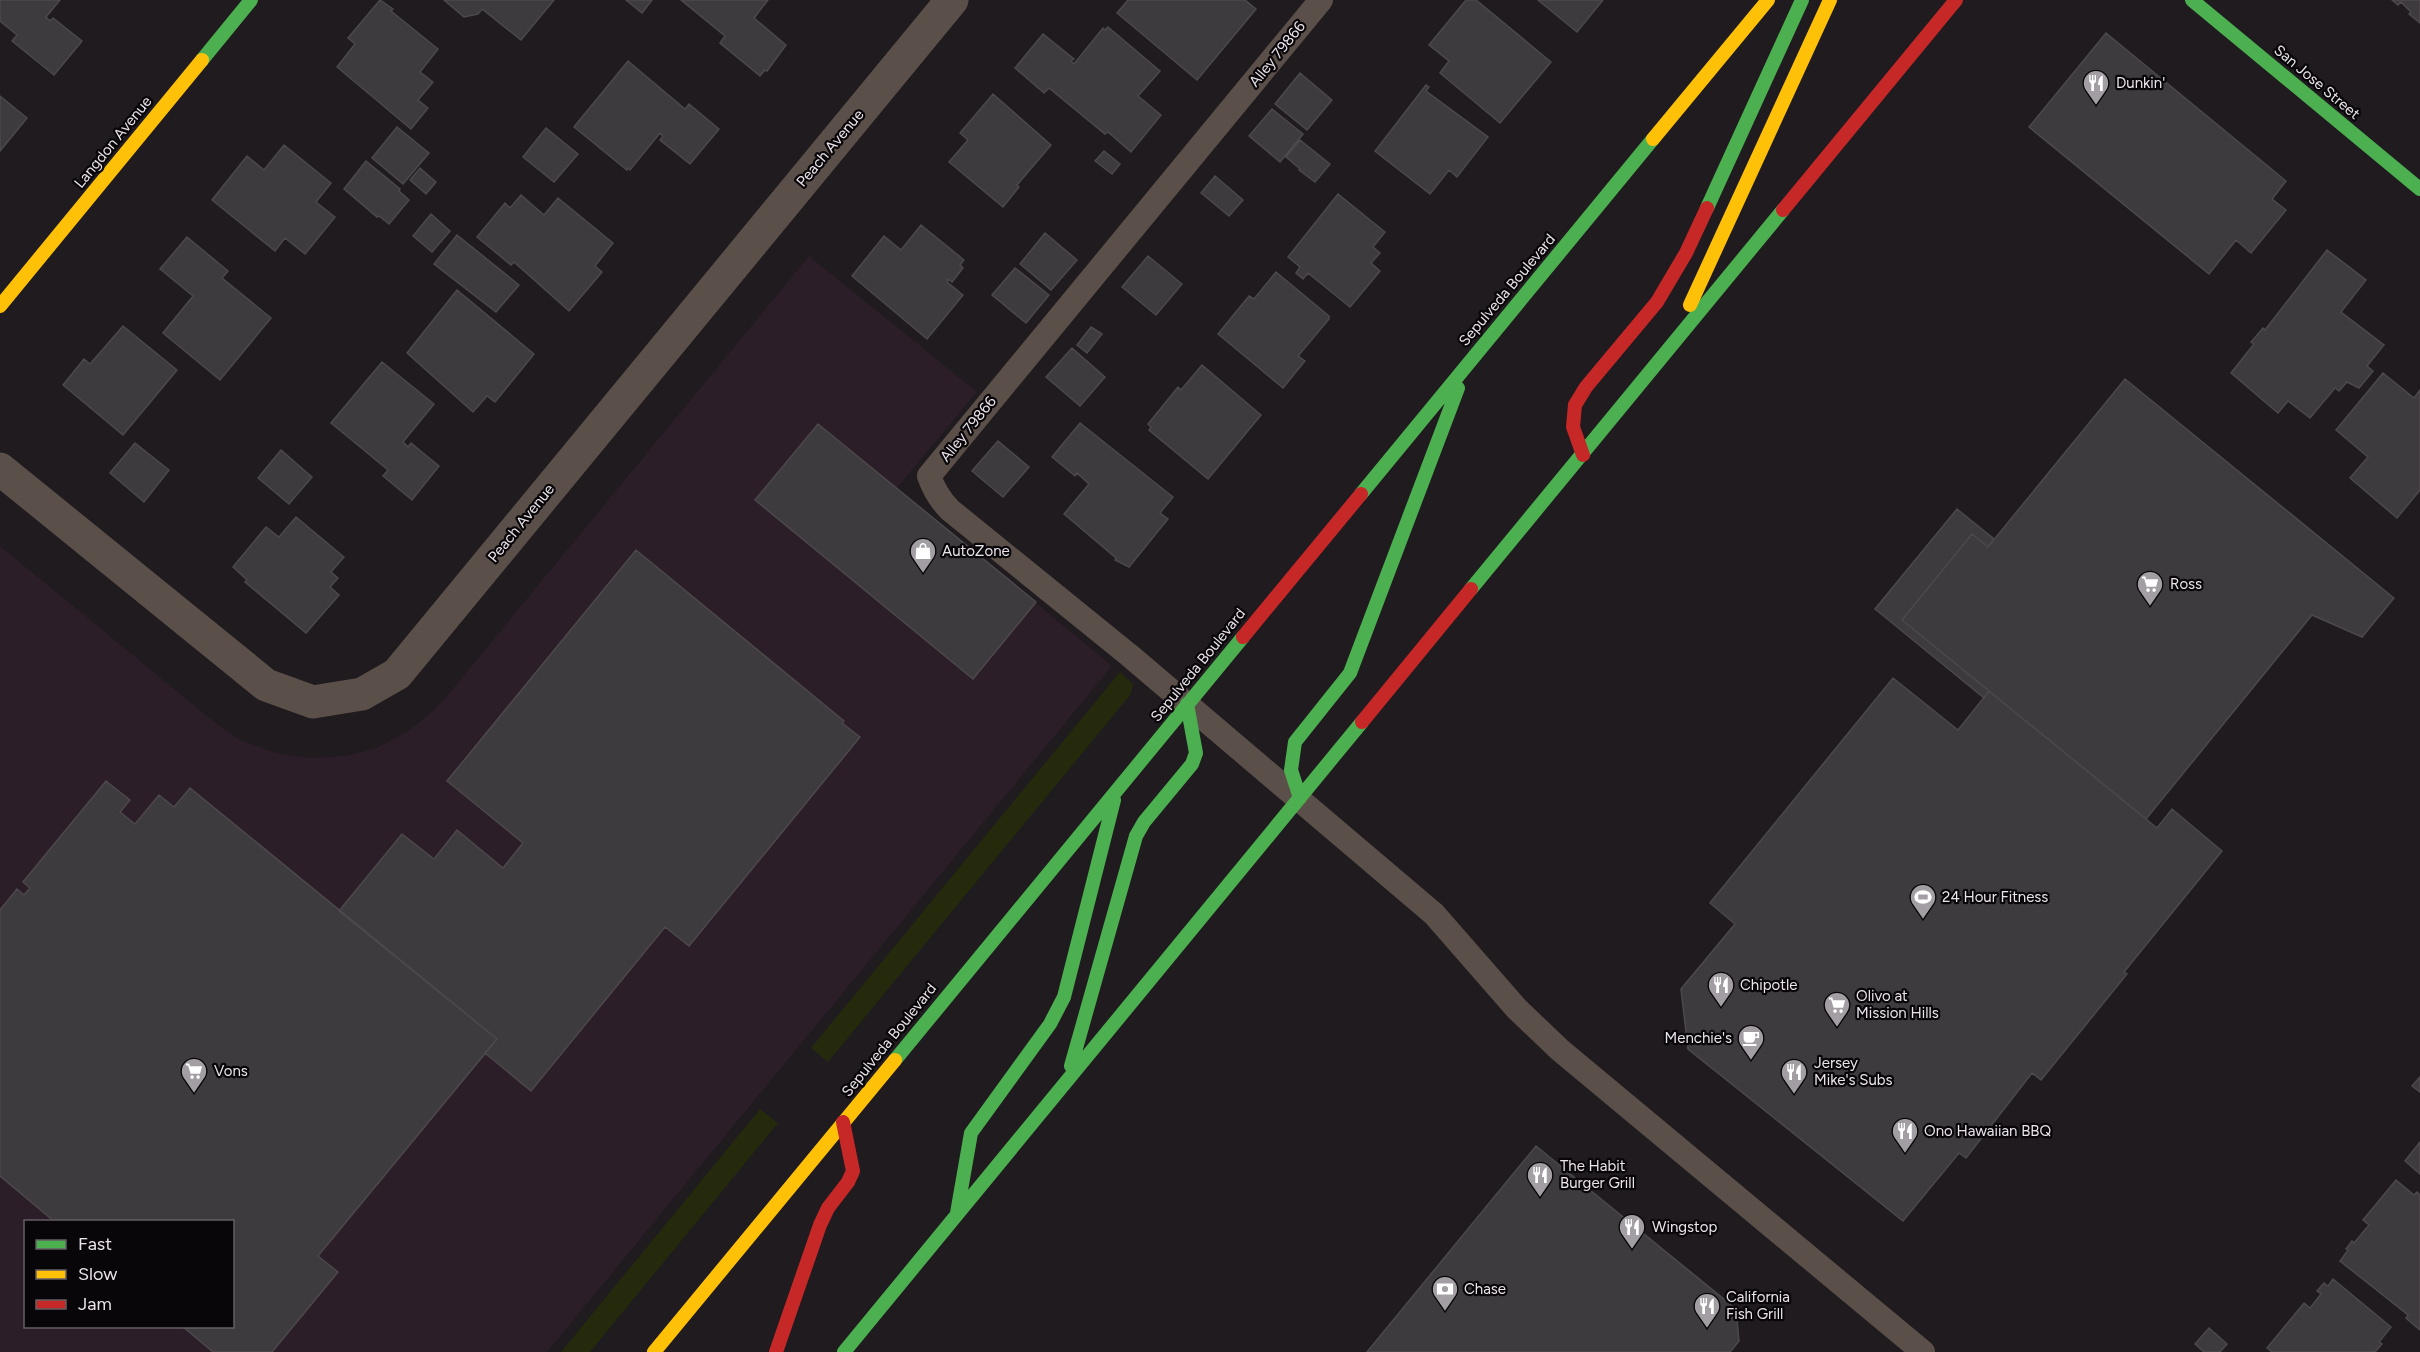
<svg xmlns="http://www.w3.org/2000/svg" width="2420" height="1352" viewBox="0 0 2420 1352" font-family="Figtree,sans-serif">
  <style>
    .commercial { fill: #2b1e28; fill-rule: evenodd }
    .green { fill: #252a0d }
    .building { fill: #3e3b3e; stroke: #4c484b; stroke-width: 1.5 }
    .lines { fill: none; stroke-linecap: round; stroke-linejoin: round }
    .lane { stroke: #5b5049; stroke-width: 24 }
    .street { stroke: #5b5049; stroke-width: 33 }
    .fast { stroke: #4caf50; stroke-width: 14 }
    .slow { stroke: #ffc107; stroke-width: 14 }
    .jam { stroke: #c62828; stroke-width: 14 }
    .labels { text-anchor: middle; stroke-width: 4.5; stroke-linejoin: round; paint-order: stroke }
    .street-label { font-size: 15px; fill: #eae4ea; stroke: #090609 }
    .poi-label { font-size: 15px; fill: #eae4ea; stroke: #090609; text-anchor: start }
  </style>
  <rect width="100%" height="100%" fill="#1f1b1f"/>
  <path class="commercial" d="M809,256L977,392L897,488L1112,666L547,1352H0V546L223,729L240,740L276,753L309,758L345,756L374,749L407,732L432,712L447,696ZM26,1222H232V1326H26Z"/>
  <path class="green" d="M1120,672L1133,684L1131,694L828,1062L811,1048Z
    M760,1109L778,1123L590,1352H561Z"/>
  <path class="building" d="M0,0H60L46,17L50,21L53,18L82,41L54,75L12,41L17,35L0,21Z
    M380,0L393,9L391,11L438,49L420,72L433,82L418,100L428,108L411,129L337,67L355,44L348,38Z
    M444,0H554L521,40L482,9L478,14L464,17Z
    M626,0H652L642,13Z
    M681,0H768L754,18L786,45L767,71L765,70L760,76L720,43L725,36Z
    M1128,0H1245L1256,9L1197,80L1117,13Z
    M1466,0H1476L1551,62L1500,123L1440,73L1449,61L1429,45Z
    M1538,0H1603L1577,32Z
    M2392,0H2420V23L2409,14L2411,12L2401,2L2398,5Z
    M1108,27L1160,71L1138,96L1161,115L1131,152L1108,132L1105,134L1049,88L1044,93L1015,68L1043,34L1074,59L1071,61L1074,64L1103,28L1105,30Z
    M2106,33L2286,181L2272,199L2286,210L2251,253L2236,240L2209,274L2029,127Z
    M628,61L685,109L689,104L719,129L690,164L660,140L663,136L660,133L630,170L628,168L627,170L574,127Z
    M1300,73L1332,100L1307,130L1275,104Z
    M1426,85L1429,87L1426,91L1488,137L1457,177L1449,170L1430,194L1375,151Z
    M993,94L1051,145L1017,185L1019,187L1003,207L949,162L968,140L960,133Z
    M0,96L27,118L0,151Z
    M1272,109L1303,134L1280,162L1249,136Z
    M397,127L429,153L403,184L372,158Z
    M546,128L578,154L554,182L523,157Z
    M1300,140L1330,164L1315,182L1299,170L1300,169L1286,157Z
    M284,145L331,183L316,202L335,217L305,254L285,238L275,251L212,200L247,156L264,170Z
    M1104,151L1120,164L1112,174L1095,161Z
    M366,161L400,189L399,191L409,200L389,224L379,216L377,217L344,189Z
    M420,168L436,182L426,194L410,180Z
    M1215,176L1243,200L1229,216L1201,193Z
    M1338,194L1385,232L1373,247L1380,253L1371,263L1380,271L1350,307L1308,273L1303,279L1296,273L1300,267L1288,257Z
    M521,195L544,215L558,198L613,243L595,266L602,272L569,311L514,262L511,265L477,237L505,203L510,208Z
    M431,214L450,231L432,252L413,236Z
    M921,225L964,260L960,265L963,268L952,282L948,279L947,282L963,295L927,339L852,276L884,236L901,250Z
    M1045,233L1077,260L1051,290L1020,264Z
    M457,235L519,285L496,312L434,264Z
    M187,237L228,271L222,278L271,318L220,380L163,333L193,296L160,269Z
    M2327,250L2366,280L2341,312L2384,345L2367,366L2373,371L2359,388L2347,382L2339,391L2335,388L2310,418L2288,401L2278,413L2231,373L2254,344L2251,342L2263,328L2265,330Z
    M1148,256L1182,284L1156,315L1122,287Z
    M1015,268L1049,295L1026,323L992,295Z
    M1276,272L1329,316V319L1298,356L1305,361L1283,388L1218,334L1249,296L1254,299Z
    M457,290L534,354L495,402L487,396L473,412L407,353Z
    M123,326L177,370L123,435L63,385L84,359L90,364Z
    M1091,327L1102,334L1087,353L1077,345Z
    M1072,348L1105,377L1080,406L1046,377Z
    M382,362L434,404L403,442L408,447L411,443L439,466L412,500L383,476L388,470L331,423Z
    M1202,365L1261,415L1208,479L1149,430L1151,427L1148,424L1178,387L1181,390Z
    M2383,373L2414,398L2420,390V490L2397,518L2350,478L2368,457L2336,430Z
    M2125,379L2394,598L2362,637L2312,615L2146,819L1902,620L1972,534L1988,547Z
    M1080,423L1173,497L1160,513L1168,519L1129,567L1115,560L1116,558L1064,514L1089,484L1077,473L1075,476L1052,457Z
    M818,424L1036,602L973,679L755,500Z
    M998,441L1029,467L1003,497L972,471Z
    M135,443L169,470L144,502L110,473Z
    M281,450L312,477L289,504L258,478Z
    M1957,509L1994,539L1988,547L1972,534L1902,620L1989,691L1984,698L1875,609Z
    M296,517L344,557L331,572L338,578L330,587L339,595L306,633L245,582L247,580L233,567L266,527L279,537Z
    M636,550L844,721L842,723L860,737L689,946L665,927L531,1091L485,1053L497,1039L339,911L402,834L434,859L457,830L503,868L523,843L447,781Z
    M1893,678L1958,730L1989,691L2157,828L2172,809L2222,851L2124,972L2127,974L2041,1080L2032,1073L1966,1158L1959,1153L1903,1221L1688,1049L1681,989L1735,924L1710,903Z
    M106,781L130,800L120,812L135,824L159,795L174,807L190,788L497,1039L318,1256L338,1272L272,1352H213L182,1326H232V1222H55L0,1176V910L17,889L24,895L30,888L23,882Z
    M2420,1077V1092L2412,1086Z
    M2420,1142V1174L2405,1161Z
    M1536,1146L1736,1309L1739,1341L1730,1352H1367Z
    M2396,1180L2414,1195L2417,1192L2420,1195V1330L2406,1318L2408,1315L2340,1261L2348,1250L2346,1249L2352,1241L2354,1243L2369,1225L2363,1220Z
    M2333,1279L2391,1327L2379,1342L2382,1344L2375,1352H2272L2267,1348L2304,1303L2310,1308L2321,1294L2317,1291L2324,1283L2328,1286Z
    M2209,1328L2227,1344L2220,1352H2204L2195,1344Z"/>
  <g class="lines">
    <path class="lane" d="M1321,0L929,476C934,490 940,500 950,510L1129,655L1434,914L1517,1009L1560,1050L1923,1352"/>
    <path class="street" d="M0,469L266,685L313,702L362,694L397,674L952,0"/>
    <path class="fast" d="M2192,0L2420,189
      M202,60L251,0
      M1707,208L1802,0
      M1361,494L1653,139
      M1471,589L1783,210
      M1300,798L1291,770L1295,742L1350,673L1458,388
      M895,1060L1243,637
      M1071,1066L1136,836L1144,822L1192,764L1196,753L1187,704
      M957,1213L971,1133L1050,1024L1064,997L1114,800
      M844,1352L1362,722"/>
    <path class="slow" d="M1653,139L1768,0
      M1690,305L1830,0
      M0,306L202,60
      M654,1352L895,1060"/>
    <path class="jam" d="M1783,210L1956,0
      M1583,455L1573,427L1575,405L1586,387L1657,302L1686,253L1707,208
      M1243,637L1361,494
      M1362,722L1471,589
      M776,1352L820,1225L828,1208L848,1182L853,1171L843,1122"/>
  </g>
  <defs>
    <g id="restaurant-pin" transform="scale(1.35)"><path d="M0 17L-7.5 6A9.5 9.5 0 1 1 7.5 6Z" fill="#a39ea3" stroke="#090609"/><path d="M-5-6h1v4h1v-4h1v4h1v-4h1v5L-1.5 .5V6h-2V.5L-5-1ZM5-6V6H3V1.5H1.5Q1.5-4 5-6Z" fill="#fff"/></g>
    <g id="shop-pin" transform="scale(1.35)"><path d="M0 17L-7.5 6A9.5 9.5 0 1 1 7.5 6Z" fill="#a39ea3" stroke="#090609"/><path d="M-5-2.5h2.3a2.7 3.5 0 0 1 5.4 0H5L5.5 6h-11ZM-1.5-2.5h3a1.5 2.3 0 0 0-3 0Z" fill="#fff"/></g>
    <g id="supermarket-pin" transform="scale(1.35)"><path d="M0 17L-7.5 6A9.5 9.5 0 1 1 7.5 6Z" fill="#a39ea3" stroke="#090609"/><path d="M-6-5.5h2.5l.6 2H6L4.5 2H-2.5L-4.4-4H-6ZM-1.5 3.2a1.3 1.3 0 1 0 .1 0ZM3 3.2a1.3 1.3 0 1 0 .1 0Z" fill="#fff"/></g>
    <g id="stadium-pin" transform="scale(1.35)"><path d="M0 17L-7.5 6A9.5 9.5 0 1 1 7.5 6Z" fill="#a39ea3" stroke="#090609"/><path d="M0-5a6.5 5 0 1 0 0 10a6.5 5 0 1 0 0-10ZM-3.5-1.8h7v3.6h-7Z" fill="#fff"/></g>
    <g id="cafe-pin" transform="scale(1.35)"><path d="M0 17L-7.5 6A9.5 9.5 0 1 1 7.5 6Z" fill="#a39ea3" stroke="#090609"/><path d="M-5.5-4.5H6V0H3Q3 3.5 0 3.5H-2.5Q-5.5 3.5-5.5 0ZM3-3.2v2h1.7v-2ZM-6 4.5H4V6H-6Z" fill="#fff"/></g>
    <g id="bank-pin" transform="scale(1.35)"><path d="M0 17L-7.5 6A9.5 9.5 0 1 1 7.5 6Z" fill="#a39ea3" stroke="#090609"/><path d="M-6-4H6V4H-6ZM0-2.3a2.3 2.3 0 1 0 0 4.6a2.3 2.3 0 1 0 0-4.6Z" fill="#fff"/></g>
  </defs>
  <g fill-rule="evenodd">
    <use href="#restaurant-pin" x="2096" y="83"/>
    <use href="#shop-pin" x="923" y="551"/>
    <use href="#supermarket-pin" x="2150" y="584"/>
    <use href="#stadium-pin" x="1923" y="897"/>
    <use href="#restaurant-pin" x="1721" y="985"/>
    <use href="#supermarket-pin" x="1837" y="1005"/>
    <use href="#cafe-pin" x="1751" y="1038"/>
    <use href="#supermarket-pin" x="194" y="1071"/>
    <use href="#restaurant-pin" x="1794" y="1072"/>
    <use href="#restaurant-pin" x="1905" y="1131"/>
    <use href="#restaurant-pin" x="1540" y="1175"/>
    <use href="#restaurant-pin" x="1632" y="1227"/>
    <use href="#bank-pin" x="1445" y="1289"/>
    <use href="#restaurant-pin" x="1707" y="1306"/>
  </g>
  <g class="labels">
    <g class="street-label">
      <text transform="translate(1277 54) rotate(-51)" y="5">Alley 79866</text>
      <text transform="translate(2317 82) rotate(40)" y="5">San Jose Street</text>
      <text transform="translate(113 142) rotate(-51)" y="5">Langdon Avenue</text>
      <text transform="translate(830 148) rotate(-50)" y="5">Peach Avenue</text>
      <text transform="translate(1507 290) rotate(-50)" y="5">Sepulveda Boulevard</text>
      <text transform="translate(968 429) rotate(-51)" y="5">Alley 79866</text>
      <text transform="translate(521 523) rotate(-51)" y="5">Peach Avenue</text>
      <text transform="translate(1198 665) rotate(-51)" y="5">Sepulveda Boulevard</text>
      <text transform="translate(889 1040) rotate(-51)" y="5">Sepulveda Boulevard</text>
    </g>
    <g class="poi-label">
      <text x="2116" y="88">Dunkin'</text>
      <text x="942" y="556">AutoZone</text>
      <text x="2170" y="589">Ross</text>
      <text x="1942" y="902">24 Hour Fitness</text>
      <text x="1740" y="990">Chipotle</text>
      <text x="1856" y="1001">Olivo at<tspan x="1856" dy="17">Mission Hills</tspan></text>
      <text x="1732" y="1043" text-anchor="end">Menchie's</text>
      <text x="1814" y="1068">Jersey<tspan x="1814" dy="17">Mike's Subs</tspan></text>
      <text x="214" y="1076">Vons</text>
      <text x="1924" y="1136">Ono Hawaiian BBQ</text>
      <text x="1560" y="1171">The Habit<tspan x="1560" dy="17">Burger Grill</tspan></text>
      <text x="1652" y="1232">Wingstop</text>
      <text x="1464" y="1294">Chase</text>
      <text x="1726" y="1302">California<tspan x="1726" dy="17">Fish Grill</tspan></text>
    </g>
  </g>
  <rect x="24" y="1220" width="210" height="108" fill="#090609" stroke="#635f63" stroke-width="1.5"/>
  <rect x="36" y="1240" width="30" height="9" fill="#4caf50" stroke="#635f63" stroke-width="1.5"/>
  <text x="78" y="1250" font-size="18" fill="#eae4ea">Fast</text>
  <rect x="36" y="1270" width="30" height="9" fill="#ffc107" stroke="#635f63" stroke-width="1.5"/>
  <text x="78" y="1280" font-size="18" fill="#eae4ea">Slow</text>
  <rect x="36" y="1300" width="30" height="9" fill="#c62828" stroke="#635f63" stroke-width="1.5"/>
  <text x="78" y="1310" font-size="18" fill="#eae4ea">Jam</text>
</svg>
